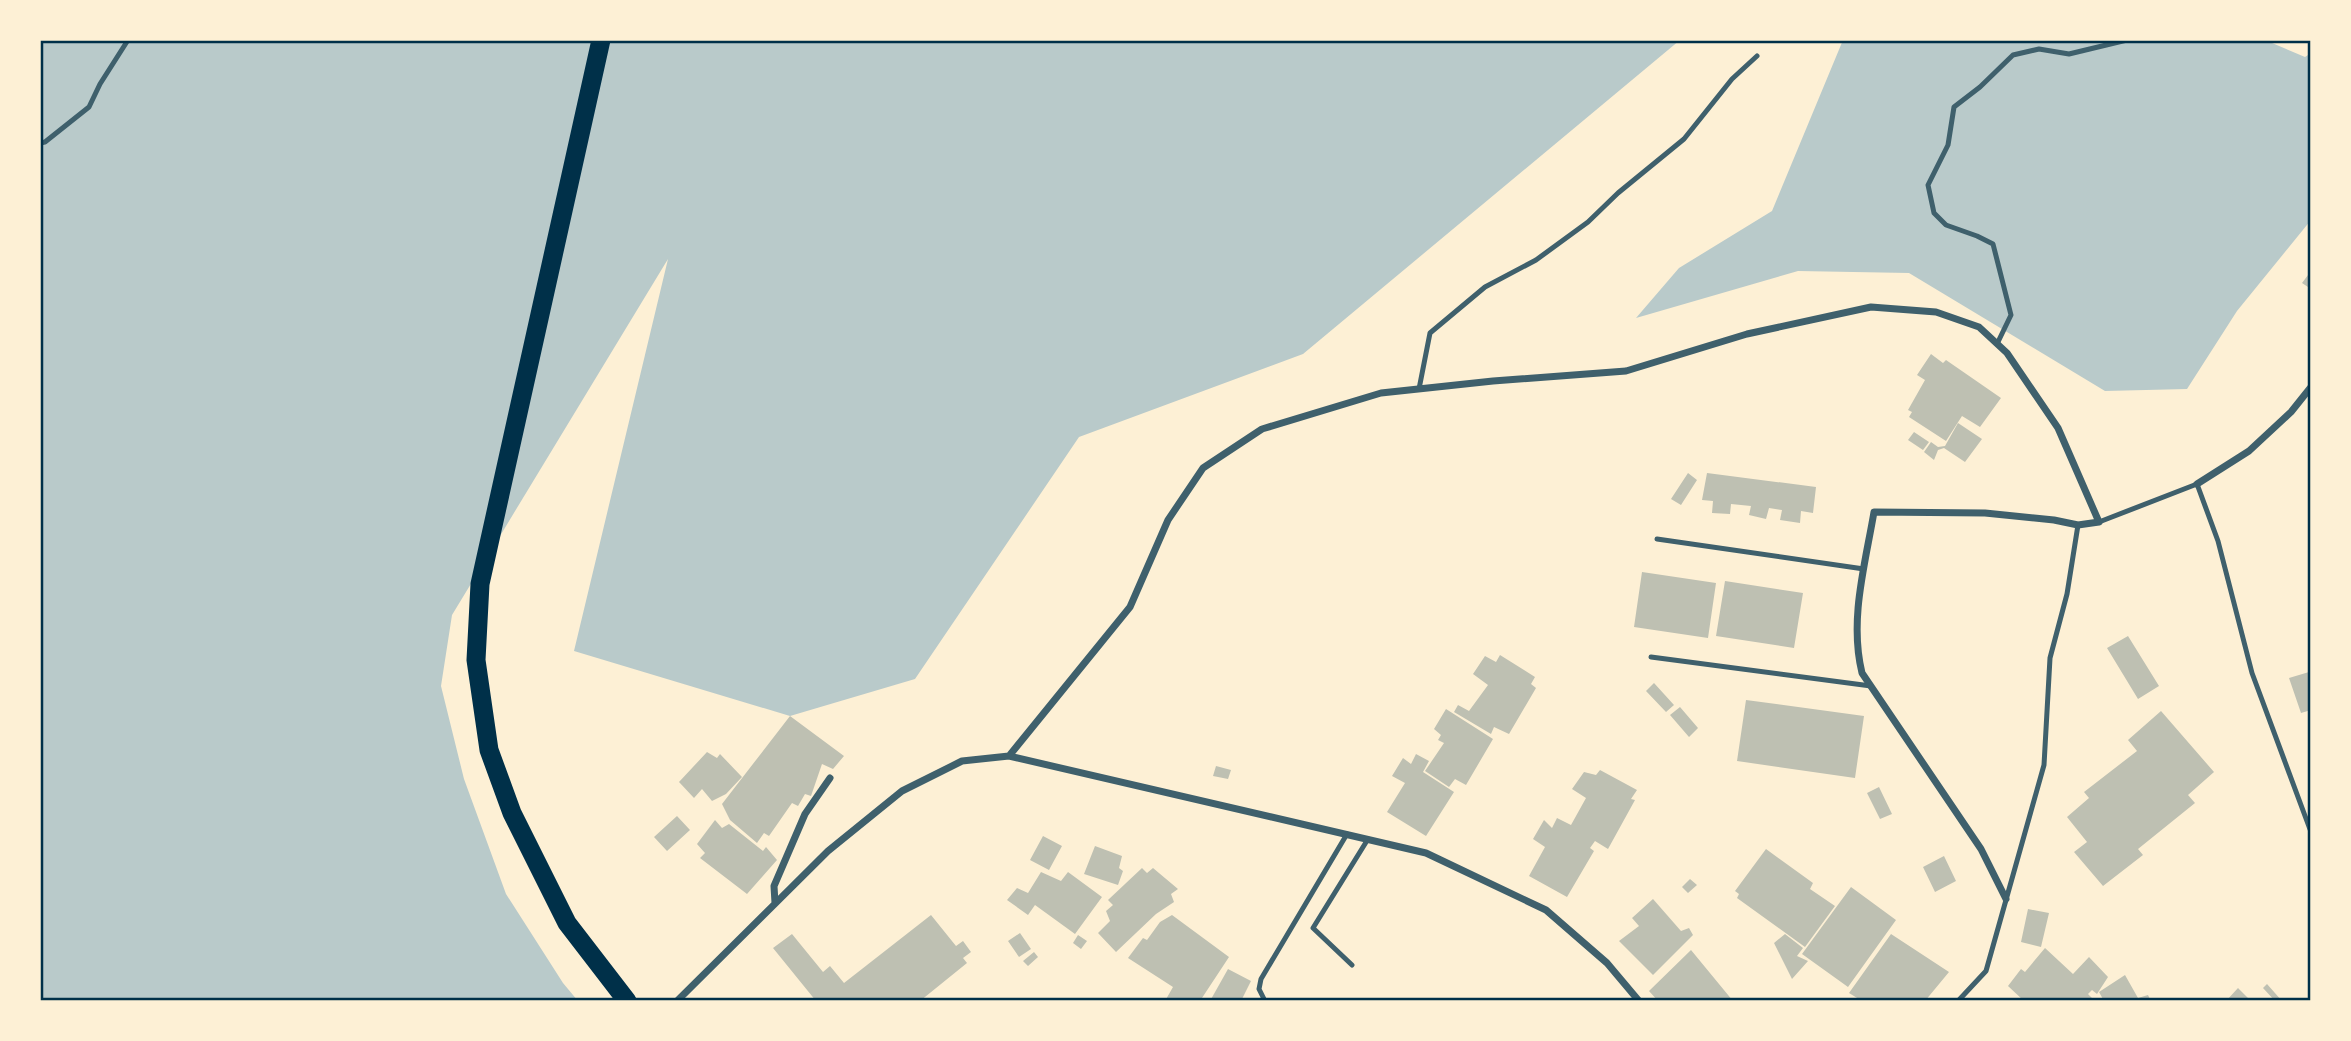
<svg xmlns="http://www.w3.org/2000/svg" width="2351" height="1041" viewBox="0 0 2351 1041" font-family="'Source Sans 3',sans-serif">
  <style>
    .green { fill: #b9caca }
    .building { fill: #bec0b2 }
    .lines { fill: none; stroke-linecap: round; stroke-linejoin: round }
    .service { stroke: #3f606c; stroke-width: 5 }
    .minor { stroke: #3f606c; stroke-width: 7 }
    .trunk { stroke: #003049; stroke-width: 19 }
    .neatline { fill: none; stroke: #003049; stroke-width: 2.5 }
  </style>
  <rect width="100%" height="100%" fill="#fdf0d5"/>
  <path class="green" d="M40,40H1680L1303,354L1079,437L915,679L790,716L574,651L668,259L452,615L441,686L464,779L506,894L563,983L578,1001H40Z
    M1843,40H2265L2305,57L2311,53V220L2237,311L2187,389L2105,391L1909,273L1798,271L1636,318L1679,268L1772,211Z"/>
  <path class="building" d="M2311,271V289L2302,283Z
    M1931,354L1943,363L1946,360L2001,398L1980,427L1962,416L1946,441L1909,417L1912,412L1908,410L1925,380L1917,375Z
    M1958,423L1982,439L1965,462L1944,448L1938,450L1934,460L1924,452L1931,442L1938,447L1945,446Z
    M1914,432L1929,442L1923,450L1908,440Z
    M1688,473L1697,480L1681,505L1671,499Z
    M1707,473L1816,487L1813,513L1801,511L1800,523L1780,520L1782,510L1769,508L1766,519L1749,515L1751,506L1731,504L1730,514L1712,513L1713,501L1702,500Z
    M1642,572L1716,583L1708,638L1634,627Z
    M1725,581L1803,593L1794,648L1716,636Z
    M2128,636L2159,686L2138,699L2107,648Z
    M1500,655L1535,677L1531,684L1536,688L1509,734L1494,727L1491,734L1454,712L1458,705L1469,711L1488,685L1473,674L1485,656L1496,662Z
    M2309,672L2311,710L2301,713L2289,678Z
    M1654,683L1674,705L1666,712L1646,691Z
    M1746,700L1864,716L1855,778L1737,761Z
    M1680,707L1698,728L1689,737L1670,715Z
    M1446,709L1493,739L1466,785L1455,779L1449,787L1425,771L1444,743L1438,740L1441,735L1434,729Z
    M2161,711L2214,772L2188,795L2195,803L2138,849L2143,855L2103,886L2074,852L2087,842L2067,817L2089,798L2084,792L2137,751L2128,740Z
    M790,716L844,756L833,769L822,764L811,796L805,794L798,806L792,803L769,836L764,833L757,843L730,820L722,804Z
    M707,752L717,758L720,754L742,777L726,794L712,801L702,789L694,798L679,782Z
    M1416,754L1429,761L1423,772L1454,792L1426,836L1387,812L1405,783L1392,776L1403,758L1411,764Z
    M1216,766L1231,770L1228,779L1213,776Z
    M1600,770L1637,790L1631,799L1635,800L1608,849L1595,841L1590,848L1594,851L1567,897L1529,876L1545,847L1533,839L1544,820L1552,828L1557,818L1571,825L1586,798L1572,789L1584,772L1596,775Z
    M1879,787L1892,814L1880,819L1867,793Z
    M677,816L690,830L667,851L654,837Z
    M715,820L722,828L729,824L763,851L766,847L777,860L747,894L700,858L705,853L697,844Z
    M1043,836L1062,846L1049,870L1030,860Z
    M1095,846L1122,856L1119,868L1123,871L1118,885L1084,874Z
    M1766,849L1813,883L1810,889L1835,906L1805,947L1737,898L1739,894L1735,891Z
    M1944,856L1956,881L1935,892L1923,867Z
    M1142,868L1147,873L1153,868L1178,889L1171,894L1174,902L1156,914L1116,952L1098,933L1110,921L1106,911L1113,905L1108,900Z
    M1041,872L1061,881L1068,872L1102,897L1075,934L1035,905L1028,915L1007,900L1017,888L1028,893Z
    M1690,879L1697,885L1688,893L1682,887Z
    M1851,887L1896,920L1848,987L1802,954Z
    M1653,899L1681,931L1689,928L1693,935L1653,975L1619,941L1639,926L1632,918Z
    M2028,909L2049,913L2041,947L2021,942Z
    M931,915L956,946L963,941L971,952L963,958L967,963L920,1001H816L773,948L792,934L823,972L830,966L844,983Z
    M1172,915L1229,957L1200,1001H1165L1173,987L1128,958L1143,938L1147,940L1160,922Z
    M1020,933L1031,949L1019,957L1008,941Z
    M1785,934L1803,948L1797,956L1808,961L1792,979L1774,943Z
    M1891,934L1949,972L1925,1001H1862L1849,993Z
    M1078,935L1087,941L1081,949L1073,943Z
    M2045,948L2073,974L2089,957L2108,977L2097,994L2092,990L2088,994L2095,1001H2024L2008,986L2021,969L2025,972Z
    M1691,950L1733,1001H1658L1649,991Z
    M1034,952L1038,957L1028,966L1023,961Z
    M1228,969L1251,981L1241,1001H1210Z
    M2125,975L2138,998L2148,995L2151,1001H2104L2099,992Z
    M2267,984L2282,1001H2275L2263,988Z
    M2238,988L2251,1001H2226Z"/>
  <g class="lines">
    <path class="service" d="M40,143L45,142L89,107L100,84L128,40
      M1997,344L2011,315L1993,244L1977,236L1946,225L1934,213L1928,185L1948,145L1954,107L1980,87L2013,55L2039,49L2069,54L2127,40
      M1419,389L1430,333L1485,287L1536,260L1588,222L1618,193L1684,139L1732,79L1757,56
      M2099,522L2197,484L2218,541L2252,673L2311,832
      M1657,539L1864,569
      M1651,657L1871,686
      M1352,965L1313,928L1368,839
      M1265,1001L1259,989L1261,979L1347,834
      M1958,1001L1986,971L2044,765L2050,658L2067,594L2078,525"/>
    <path class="minor" d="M2197,484L2249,451L2291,412L2311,387
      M1009,756L1130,607L1168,520L1203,468L1262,429L1381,393L1493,381L1626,371L1747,334L1871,307L1936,312L1979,327L2007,353L2058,428L2099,522L2078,525L2054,520L1985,513L1874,512C1865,565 1849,620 1862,673L1981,849L2006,899
      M775,903L774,886L805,814L830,778
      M677,1001L828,851L902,791L962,761L1009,756L1426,853L1546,910L1607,963L1639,1001"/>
    <path class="trunk" d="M601,40L480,584L476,660L489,750L512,813L567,923L627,1001"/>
  </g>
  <rect width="2351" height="1041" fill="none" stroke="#fdf0d5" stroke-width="84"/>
  <rect x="42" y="42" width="2267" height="957" class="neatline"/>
</svg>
